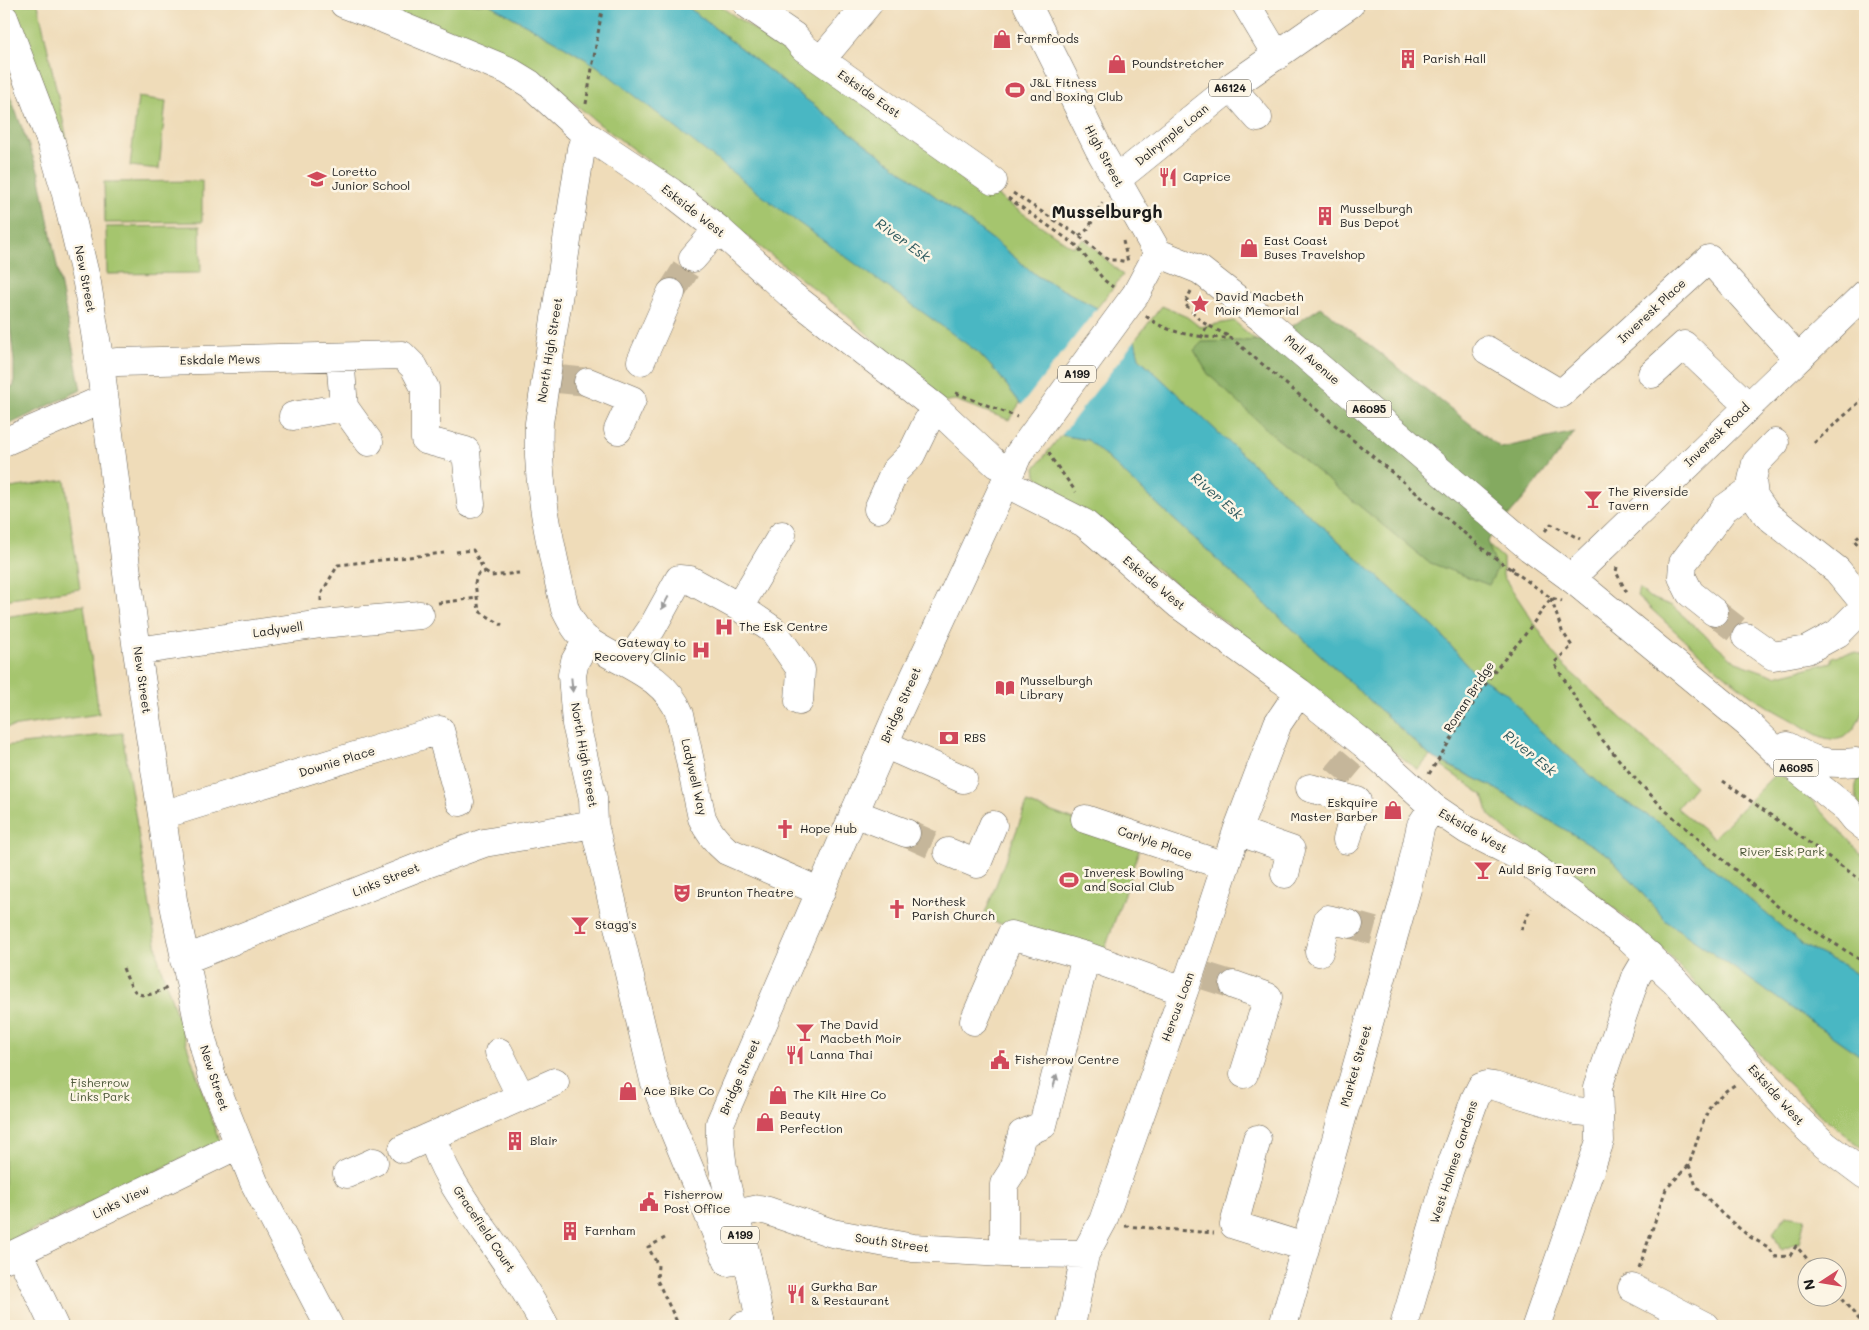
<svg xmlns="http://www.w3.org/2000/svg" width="1869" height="1330" viewBox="0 0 1869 1330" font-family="Mali,sans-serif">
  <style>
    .green { fill: #a5c56e; stroke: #607045 }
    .forest { fill: #84aa61; stroke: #50633e }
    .water { fill: #49b7c3; stroke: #326a70 }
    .pier { fill: #efdcb9 }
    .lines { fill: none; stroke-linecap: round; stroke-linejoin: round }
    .minor-tunnel { stroke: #c5b69a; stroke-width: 28; stroke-dasharray: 28 14; stroke-linecap: butt }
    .minor-casing { stroke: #665f53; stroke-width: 29 }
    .major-casing { stroke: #665f53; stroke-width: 29 }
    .path { stroke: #665f53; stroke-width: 3; stroke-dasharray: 4 4; stroke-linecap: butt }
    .minor { stroke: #fff; stroke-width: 28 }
    .major { stroke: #fff; stroke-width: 28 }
    .major-bridge-casing { stroke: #665f53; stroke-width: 29; stroke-linecap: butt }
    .major-bridge { stroke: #fff; stroke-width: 28 }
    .oneway { fill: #999 }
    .labels { text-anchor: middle; stroke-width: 5; stroke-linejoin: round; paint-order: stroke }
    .shield { fill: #fcf5e5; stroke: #5f5d58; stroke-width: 1 }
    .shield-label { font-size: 11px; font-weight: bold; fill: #1c1c1c }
    .poi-label { font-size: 12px; fill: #1c1c1c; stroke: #fcf5e5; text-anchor: start }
    .street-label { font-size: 12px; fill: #1c1c1c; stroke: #fcf5e5 }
    .park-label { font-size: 12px; fill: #4c5739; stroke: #fcf5e5 }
    .water-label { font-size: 14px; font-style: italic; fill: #2e5a5f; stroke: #fcf5e5 }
    .district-label { font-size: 18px; font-weight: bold; fill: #1c1c1c; stroke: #fcf5e5 }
  </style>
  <rect width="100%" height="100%" fill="#fcf5e5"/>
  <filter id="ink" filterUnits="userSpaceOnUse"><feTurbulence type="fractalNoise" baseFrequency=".02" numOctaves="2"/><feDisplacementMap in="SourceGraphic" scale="10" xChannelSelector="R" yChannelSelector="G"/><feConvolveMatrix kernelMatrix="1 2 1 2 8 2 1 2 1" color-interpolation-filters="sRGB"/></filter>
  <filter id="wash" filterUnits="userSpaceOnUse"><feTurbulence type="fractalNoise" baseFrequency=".0096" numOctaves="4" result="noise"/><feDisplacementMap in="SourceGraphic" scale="20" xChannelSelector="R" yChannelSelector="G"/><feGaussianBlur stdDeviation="1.12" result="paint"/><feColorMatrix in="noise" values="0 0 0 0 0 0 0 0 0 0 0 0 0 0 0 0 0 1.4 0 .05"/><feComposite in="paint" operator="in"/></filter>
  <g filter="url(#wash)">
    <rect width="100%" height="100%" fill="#efdcb9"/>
    <path class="green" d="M10,4H38L67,139L62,140Z
      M370,4H489L557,42L597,66L979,353L999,375L1020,403L1009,420L955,400L942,402L842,311L694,195L598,123L548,81L485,47Z
      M684,4H717L956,169L962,180L979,191L983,186L1072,247L1084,239L1123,275L1097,308L1037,276L996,242L799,94Z
      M138,97L166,101L159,169L130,166Z
      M202,181V222L105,223L104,182Z
      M200,226L201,273L107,274L106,227Z
      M1162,306L1187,317L1200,327L1234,321L1503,558V576L1560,662L1695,786L1677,808L1713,838L1777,772L1806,794L1865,858V980L1843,965L1804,946L1661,824L1607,790L1537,728L1506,693L1475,674L1437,630L1223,437L1139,358L1135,340Z
      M1061,435L1088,440L1430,756L1418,770L1040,480L1036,475L1035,468Z
      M65,480L80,589L4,600V489Z
      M1639,588L1649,597L1672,606L1736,662L1775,676L1832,662V657C1844,654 1854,650 1865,656C1865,683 1869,720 1846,736C1829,746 1811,731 1797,723C1785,716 1772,710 1761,702C1716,672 1677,632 1637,596Z
      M84,605L99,714L4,728V617Z
      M122,733L159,962L219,1141L4,1244V746Z
      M1443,763L1491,786L1610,856L1666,921L1865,1059V1150L1822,1116L1769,1065L1664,950L1583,882L1515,838L1489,815L1483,795L1441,766Z
      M1865,770V813C1854,797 1851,785 1865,770Z
      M1027,803L1141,844L1104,952L983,919Z
      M1786,1215L1805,1218L1799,1243L1781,1250L1773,1233Z"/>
    <path class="forest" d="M4,80L39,173L81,390L4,427V390L14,386V361L4,274Z
      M1321,307L1501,448L1575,432L1526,496L1487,541L1497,569L1489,585L1428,562L1275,437L1208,374L1194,350L1202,342L1271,340Z"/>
    <path class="water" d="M489,4H684L799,94L996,242L1037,276L1097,308L1135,340L1139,358L1223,437L1437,630L1475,674L1506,693L1537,728L1607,790L1661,824L1804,946L1843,965L1865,980V1059L1666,921L1610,856L1491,786L1430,756L1088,440L1061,435L1020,403L999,375L979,353L774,205L597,66L557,42Z"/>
    <path class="pier" d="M1099,306L1137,338L1060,437L1020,407Z"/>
  </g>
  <g filter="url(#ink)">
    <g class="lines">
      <path class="minor-tunnel" d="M671,293L693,258
        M558,379L588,382
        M1714,612L1746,637
        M1336,777L1352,758
        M906,833L948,852
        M1349,924L1374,931
        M1205,976L1234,985"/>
      <g class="minor-casing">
        <path id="minor" d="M344,4L384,19L507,70L530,84L586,135L671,192L718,229L790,294L936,408L996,464L1010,471
          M747,4L794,36L804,48L821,60L993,181
          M1246,4L1277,56
          M4,18L51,142L65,190L87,283L100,364L137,651L162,815L173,900L200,1031L212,1077L254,1182L329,1326
          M821,60L868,4
          M1231,87L1258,118
          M586,135L581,149L539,423C536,486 551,548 565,609C571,621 577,633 588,641C620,664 664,673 680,714L702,818C708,832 715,841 727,851L821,892
          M693,258L718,229
          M1487,350L1561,394L1709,259L1798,358
          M340,357L344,407L369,442
          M641,361L671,293
          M100,364L118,362L402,355L414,367L425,388V440L466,451L471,504
          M1652,374L1684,345L1748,406
          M588,382L632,400L618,430
          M293,416L344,407
          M4,442L92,404L105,401
          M1775,443L1756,463L1752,480L1754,496L1767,515L1837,570L1865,604
          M1005,483L1084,523L1179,605L1299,692L1364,744L1433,807L1467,830L1520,857L1628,937L1675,981L1790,1112L1825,1145L1865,1175
          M878,509L895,471L911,455L927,422L936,408
          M1571,578L1865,294
          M739,607L773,630L801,670L799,701
          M1714,612L1690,593L1682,577L1683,563L1725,508L1753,488
          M1746,637L1773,656L1807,650L1838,633L1865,606
          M587,640L575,661L572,675L576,724L593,798L594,824L654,1080L667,1114L728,1262L747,1259
          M137,651L321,624L420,615
          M628,663L652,628L679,579L690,580L739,607L782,535
          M884,744L963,779
          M1310,788L1357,801L1347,840
          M854,813L906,833
          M162,815L440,730L460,802
          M1085,819L1225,866
          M1237,831L1291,850L1285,874
          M948,852L977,864L993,825
          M1319,952L1328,919L1349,924
          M184,960L429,863L484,843L594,824
          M1234,985L1268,997L1244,1074
          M974,1021L1011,935L1086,956
          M499,1052L521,1097
          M1257,1139L1234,1225L1305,1247
          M403,1149L432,1136
          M347,1174L374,1162
          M735,1214L759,1209L768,1211L832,1233L913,1248L1004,1253L1085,1254
          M19,1252L54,1326
          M1004,1253V1184L1013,1170L1022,1134L1043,1125L1086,956L1183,991
          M4,1259L238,1145
          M1632,1288L1705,1326
          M545,1326C527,1291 504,1259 481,1226C462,1198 442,1170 432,1136L555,1082
          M743,1326L760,1321
          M1071,1326L1085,1254L1103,1221L1191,971L1237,831L1278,723L1299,692
          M1283,1326L1407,889L1421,825L1433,807
          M1404,1326L1449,1171L1475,1099L1481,1087L1487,1085L1494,1086L1576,1111L1598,1113
          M1536,1326L1600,1141L1598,1087L1636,977L1649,955"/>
      </g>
      <g class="major-casing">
        <path id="major" d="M1027,4L1099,149L1158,253
          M1116,180L1231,87L1350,4
          M1158,253L1200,270L1264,320L1530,548L1571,578L1747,723L1782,757L1847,809L1855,819L1865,827
          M1136,294L1158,253
          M1787,746C1815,762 1824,765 1856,762
          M761,1326C756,1300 751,1273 744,1247C732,1206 718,1166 720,1123L899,710L1018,455"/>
      </g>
      <path class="path" d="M586,104L603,4
        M1013,193L1079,236L1108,260H1117L1127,262
        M1008,198L1076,245L1104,280L1113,287
        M1079,236L1088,229L1102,203
        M1123,241L1128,262
        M1191,291L1185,304L1202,322L1230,337
        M1146,316C1168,335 1203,338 1231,338L1487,552L1551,598L1562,601
        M1201,338L1208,325
        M956,393L1017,417
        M1814,443L1865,397
        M1049,452L1052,459L1076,492
        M1865,530L1854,540L1865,554
        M1545,531L1551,524L1580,539
        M456,552L473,550L485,572L478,574L475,583L479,611L502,625
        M1617,567L1616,572L1627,593
        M1511,570L1516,564
        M485,572L491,576L519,573
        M1551,598L1562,631L1572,646L1554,663L1600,737L1630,773L1666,811L1782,910L1865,963
        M321,601V594L338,565L444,553
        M438,603L477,598
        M1429,774L1492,674L1524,636L1551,598
        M1723,781L1865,883
        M1521,930L1531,908
        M123,968C134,997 139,1001 167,988
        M1689,1165L1696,1186L1723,1215L1750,1237L1768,1247L1776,1257L1790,1256L1796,1246L1815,1268
        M1125,1226L1214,1233
        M665,1238L648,1247L658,1265L657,1280L679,1326
        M1639,1268L1666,1189L1689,1165L1703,1122L1711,1104L1727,1090L1736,1084
        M1836,1293L1865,1326"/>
      <use href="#minor" class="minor"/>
      <use href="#major" class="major"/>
      <g class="major-bridge-casing">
        <path id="major-bridge" d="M1018,455L1136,294"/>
      </g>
      <use href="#major-bridge" class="major-bridge"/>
    </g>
    <defs><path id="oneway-solid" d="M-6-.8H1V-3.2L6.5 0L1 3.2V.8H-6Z" transform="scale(1.25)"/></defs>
    <g class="oneway">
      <use href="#oneway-solid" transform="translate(665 603) rotate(118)"/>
      <use href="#oneway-solid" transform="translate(572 685) rotate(85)"/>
      <use href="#oneway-solid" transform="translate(1055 1081) rotate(-75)"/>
    </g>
  </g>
  <defs>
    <g id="shop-bare" transform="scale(1.5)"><path d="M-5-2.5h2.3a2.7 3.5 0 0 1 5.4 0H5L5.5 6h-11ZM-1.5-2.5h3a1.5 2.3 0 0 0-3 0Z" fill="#d1495b" stroke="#fcf5e5" stroke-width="2.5" paint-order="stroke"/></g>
    <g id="building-bare" transform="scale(1.5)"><path d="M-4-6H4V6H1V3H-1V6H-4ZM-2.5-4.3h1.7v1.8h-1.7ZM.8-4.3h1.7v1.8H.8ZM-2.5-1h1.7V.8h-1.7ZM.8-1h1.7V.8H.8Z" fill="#d1495b" stroke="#fcf5e5" stroke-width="2.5" paint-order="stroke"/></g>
    <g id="stadium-bare" transform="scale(1.5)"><path d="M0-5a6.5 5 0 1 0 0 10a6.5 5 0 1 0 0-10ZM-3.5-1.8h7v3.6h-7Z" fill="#d1495b" stroke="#fcf5e5" stroke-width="2.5" paint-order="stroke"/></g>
    <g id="restaurant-bare" transform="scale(1.5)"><path d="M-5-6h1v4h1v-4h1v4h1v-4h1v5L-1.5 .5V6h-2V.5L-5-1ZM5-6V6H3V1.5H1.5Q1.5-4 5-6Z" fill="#d1495b" stroke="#fcf5e5" stroke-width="2.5" paint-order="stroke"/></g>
    <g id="school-bare" transform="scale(1.5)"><path d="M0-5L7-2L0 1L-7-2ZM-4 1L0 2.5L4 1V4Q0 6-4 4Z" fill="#d1495b" stroke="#fcf5e5" stroke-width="2.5" paint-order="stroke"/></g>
    <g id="sight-bare" transform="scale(1.5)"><path d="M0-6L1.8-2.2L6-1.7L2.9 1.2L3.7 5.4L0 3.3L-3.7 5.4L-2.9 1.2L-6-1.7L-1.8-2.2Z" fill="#d1495b" stroke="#fcf5e5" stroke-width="2.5" paint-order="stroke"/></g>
    <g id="bar-bare" transform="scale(1.5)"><path d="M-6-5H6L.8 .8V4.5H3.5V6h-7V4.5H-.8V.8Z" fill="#d1495b" stroke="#fcf5e5" stroke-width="2.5" paint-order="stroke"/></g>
    <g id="hospital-bare" transform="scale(1.5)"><path d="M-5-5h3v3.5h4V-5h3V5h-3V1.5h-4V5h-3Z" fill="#d1495b" stroke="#fcf5e5" stroke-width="2.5" paint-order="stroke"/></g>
    <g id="library-bare" transform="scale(1.5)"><path d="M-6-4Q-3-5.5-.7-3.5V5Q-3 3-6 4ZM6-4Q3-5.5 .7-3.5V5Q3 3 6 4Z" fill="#d1495b" stroke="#fcf5e5" stroke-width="2.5" paint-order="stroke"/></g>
    <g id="bank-bare" transform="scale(1.5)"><path d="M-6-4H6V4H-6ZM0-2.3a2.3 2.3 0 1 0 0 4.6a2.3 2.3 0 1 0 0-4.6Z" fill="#d1495b" stroke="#fcf5e5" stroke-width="2.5" paint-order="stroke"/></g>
    <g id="church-bare" transform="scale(1.5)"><path d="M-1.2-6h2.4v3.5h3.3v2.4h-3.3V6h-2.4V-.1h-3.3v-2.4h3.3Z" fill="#d1495b" stroke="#fcf5e5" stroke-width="2.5" paint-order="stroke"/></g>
    <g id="theatre-bare" transform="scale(1.5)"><path d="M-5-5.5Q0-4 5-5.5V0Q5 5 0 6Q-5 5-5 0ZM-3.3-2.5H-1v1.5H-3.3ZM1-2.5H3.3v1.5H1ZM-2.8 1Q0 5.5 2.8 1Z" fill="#d1495b" stroke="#fcf5e5" stroke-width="2.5" paint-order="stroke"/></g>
    <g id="civic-bare" transform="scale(1.5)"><path d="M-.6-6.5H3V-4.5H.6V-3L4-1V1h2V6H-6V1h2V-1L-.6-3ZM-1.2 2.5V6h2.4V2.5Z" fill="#d1495b" stroke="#fcf5e5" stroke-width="2.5" paint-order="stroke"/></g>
  </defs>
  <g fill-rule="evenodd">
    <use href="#shop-bare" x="1002" y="39"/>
    <use href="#building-bare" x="1408" y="59"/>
    <use href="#shop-bare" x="1117" y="64"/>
    <use href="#stadium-bare" x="1015" y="90"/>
    <use href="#restaurant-bare" x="1168" y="177"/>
    <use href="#school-bare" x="317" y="179"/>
    <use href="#building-bare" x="1325" y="216"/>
    <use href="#shop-bare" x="1249" y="248"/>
    <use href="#sight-bare" x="1200" y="304"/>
    <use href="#bar-bare" x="1593" y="499"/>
    <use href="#hospital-bare" x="724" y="627"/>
    <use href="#hospital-bare" x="701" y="650"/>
    <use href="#library-bare" x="1005" y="688"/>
    <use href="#bank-bare" x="949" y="738"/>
    <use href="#shop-bare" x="1393" y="810"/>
    <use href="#church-bare" x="785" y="829"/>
    <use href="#bar-bare" x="1483" y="870"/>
    <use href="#stadium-bare" x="1069" y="880"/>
    <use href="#theatre-bare" x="682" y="893"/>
    <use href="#church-bare" x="897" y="909"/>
    <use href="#bar-bare" x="580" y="925"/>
    <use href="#bar-bare" x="805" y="1032"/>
    <use href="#restaurant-bare" x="795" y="1055"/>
    <use href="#civic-bare" x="1000" y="1060"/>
    <use href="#shop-bare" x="628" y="1091"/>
    <use href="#shop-bare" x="778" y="1095"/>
    <use href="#shop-bare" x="765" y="1122"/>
    <use href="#building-bare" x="515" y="1141"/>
    <use href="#civic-bare" x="649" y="1202"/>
    <use href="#building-bare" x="570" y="1231"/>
    <use href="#restaurant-bare" x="796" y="1294"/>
  </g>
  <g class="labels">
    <g class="shield">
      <rect x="1209" y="79.5" width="42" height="17" rx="4"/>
      <rect x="1058" y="365.5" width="38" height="17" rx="4"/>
      <rect x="1346.5" y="400.5" width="45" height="17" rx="4"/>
      <rect x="1773.5" y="759.5" width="45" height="17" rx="4"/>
      <rect x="721" y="1226.5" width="38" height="17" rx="4"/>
    </g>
    <g class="shield-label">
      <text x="1230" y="92">A6124</text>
      <text x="1077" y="378">A199</text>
      <text x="1369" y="413">A6095</text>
      <text x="1796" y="772">A6095</text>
      <text x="740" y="1239">A199</text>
    </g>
    <g class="poi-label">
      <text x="1017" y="43">Farmfoods</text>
      <text x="1423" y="63">Parish Hall</text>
      <text x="1132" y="68">Poundstretcher</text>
      <text x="1030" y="87">J&amp;L Fitness<tspan x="1030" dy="14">and Boxing Club</tspan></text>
      <text x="332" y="176">Loretto<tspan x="332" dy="14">Junior School</tspan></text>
      <text x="1183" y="181">Caprice</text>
      <text x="1340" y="213">Musselburgh<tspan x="1340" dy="14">Bus Depot</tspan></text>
      <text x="1264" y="245">East Coast<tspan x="1264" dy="14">Buses Travelshop</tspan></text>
      <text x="1215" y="301">David Macbeth<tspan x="1215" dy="14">Moir Memorial</tspan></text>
      <text x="1608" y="496">The Riverside<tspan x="1608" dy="14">Tavern</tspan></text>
      <text x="739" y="631">The Esk Centre</text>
      <text x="686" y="647" text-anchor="end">Gateway to<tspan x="686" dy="14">Recovery Clinic</tspan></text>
      <text x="1020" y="685">Musselburgh<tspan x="1020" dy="14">Library</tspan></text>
      <text x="964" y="742">RBS</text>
      <text x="1378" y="807" text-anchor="end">Eskquire<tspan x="1378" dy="14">Master Barber</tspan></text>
      <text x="800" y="833">Hope Hub</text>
      <text x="1498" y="874">Auld Brig Tavern</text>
      <text x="1084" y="877">Inveresk Bowling<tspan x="1084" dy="14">and Social Club</tspan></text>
      <text x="697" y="897">Brunton Theatre</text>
      <text x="912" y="906">Northesk<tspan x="912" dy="14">Parish Church</tspan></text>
      <text x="595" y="929">Stagg's</text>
      <text x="820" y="1029">The David<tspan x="820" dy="14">Macbeth Moir</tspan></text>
      <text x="810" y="1059">Lanna Thai</text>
      <text x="1015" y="1064">Fisherrow Centre</text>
      <text x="643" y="1095">Ace Bike Co</text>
      <text x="793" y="1099">The Kilt Hire Co</text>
      <text x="780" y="1119">Beauty<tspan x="780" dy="14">Perfection</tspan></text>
      <text x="530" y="1145">Blair</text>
      <text x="664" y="1199">Fisherrow<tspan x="664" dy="14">Post Office</tspan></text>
      <text x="585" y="1235">Farnham</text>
      <text x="811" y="1291">Gurkha Bar<tspan x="811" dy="14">&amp; Restaurant</tspan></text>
    </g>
    <g class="street-label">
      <text transform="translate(869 94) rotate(35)" y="4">Eskside East</text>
      <text transform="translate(1172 135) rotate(-39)" y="4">Dalrymple Loan</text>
      <text transform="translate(1104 156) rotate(62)" y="4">High Street</text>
      <text transform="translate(693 211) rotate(38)" y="4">Eskside West</text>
      <text transform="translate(85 279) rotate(79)" y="4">New Street</text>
      <text transform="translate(1652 311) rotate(-43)" y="4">Inveresk Place</text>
      <text transform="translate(550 350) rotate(-81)" y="4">North High Street</text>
      <text transform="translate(220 360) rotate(-1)" y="4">Eskdale Mews</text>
      <text transform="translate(1312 360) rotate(41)" y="4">Mall Avenue</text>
      <text transform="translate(1717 435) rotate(-44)" y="4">Inveresk Road</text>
      <text transform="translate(1154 583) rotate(40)" y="4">Eskside West</text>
      <text transform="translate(278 630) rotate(-8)" y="4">Ladywell</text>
      <text transform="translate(142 680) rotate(82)" y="4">New Street</text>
      <text transform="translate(1469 697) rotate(-57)" y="4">Roman Bridge</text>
      <text transform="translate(901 705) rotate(-66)" y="4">Bridge Street</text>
      <text transform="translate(584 755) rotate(80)" y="4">North High Street</text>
      <text transform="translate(337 762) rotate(-17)" y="4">Downie Place</text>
      <text transform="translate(694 777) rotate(77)" y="4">Ladywell Way</text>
      <text transform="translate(1473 831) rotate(30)" y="4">Eskside West</text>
      <text transform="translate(1155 843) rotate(19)" y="4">Carlyle Place</text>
      <text transform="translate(386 880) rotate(-22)" y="4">Links Street</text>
      <text transform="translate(1178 1007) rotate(-70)" y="4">Hercus Loan</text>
      <text transform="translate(1356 1066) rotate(-74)" y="4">Market Street</text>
      <text transform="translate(740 1077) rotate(-66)" y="4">Bridge Street</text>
      <text transform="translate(214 1078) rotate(72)" y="4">New Street</text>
      <text transform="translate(1776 1095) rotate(48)" y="4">Eskside West</text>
      <text transform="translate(1454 1162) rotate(-72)" y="4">West Holmes Gardens</text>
      <text transform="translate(121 1202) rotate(-26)" y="4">Links View</text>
      <text transform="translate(484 1229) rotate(56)" y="4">Gracefield Court</text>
      <text transform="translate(892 1243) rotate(8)" y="4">South Street</text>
    </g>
    <g class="park-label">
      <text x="1782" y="856">River Esk Park</text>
      <text x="100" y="1087">Fisherrow<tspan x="100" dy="14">Links Park</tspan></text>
    </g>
    <g class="water-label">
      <text transform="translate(903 240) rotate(36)" y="5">River Esk</text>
      <text transform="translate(1217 496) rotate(41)" y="5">River Esk</text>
      <text transform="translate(1530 753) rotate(39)" y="5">River Esk</text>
    </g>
    <g class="district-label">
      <text x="1107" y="218">Musselburgh</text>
    </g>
  </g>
  <rect width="1869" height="1330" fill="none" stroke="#fcf5e5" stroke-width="20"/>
  <g transform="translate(1822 1282) rotate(258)"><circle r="24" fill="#fcf5e5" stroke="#a29e95"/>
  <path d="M0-4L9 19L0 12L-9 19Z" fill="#d1495b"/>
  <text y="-8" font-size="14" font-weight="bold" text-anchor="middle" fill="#1c1c1c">N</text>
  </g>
</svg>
